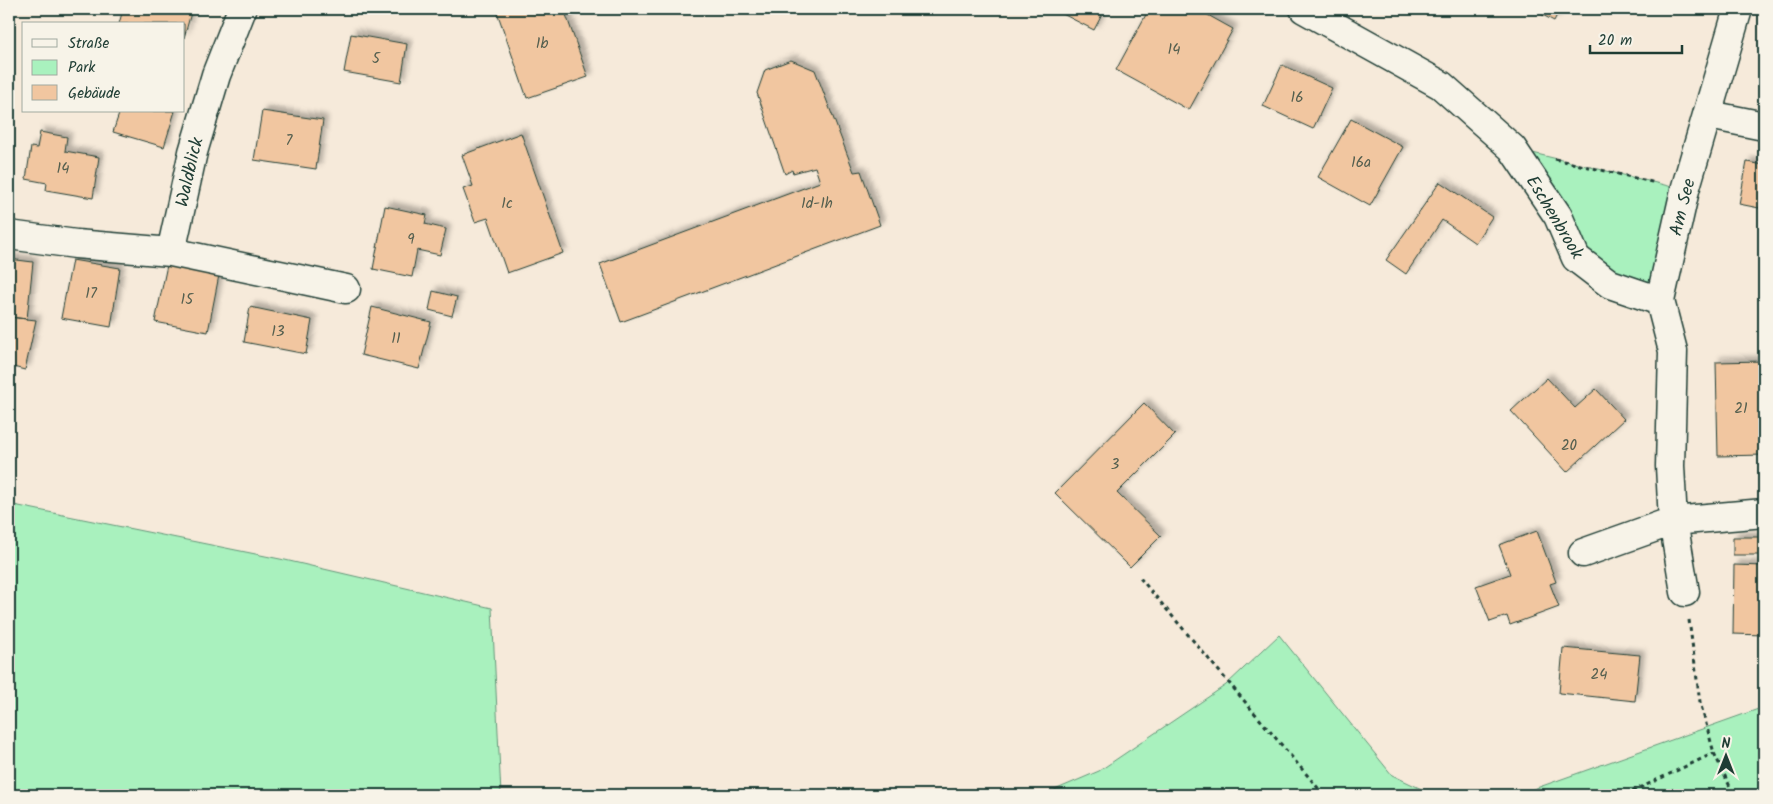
<svg xmlns="http://www.w3.org/2000/svg" width="1773" height="804" viewBox="0 0 1773 804" font-family="Kalam,sans-serif">
  <style>
    .green { fill: #a9f1be; stroke: #649779 }
    .building { fill: #f1c6a0; stroke: #1f3d34; filter: url(#shadow) }
    .lines { fill: none; stroke-linecap: round; stroke-linejoin: round }
    .minor-casing { stroke: #1f3d34; stroke-width: 31 }
    .path { stroke: #1f3d34; stroke-width: 3; stroke-dasharray: 4 4; stroke-linecap: butt }
    .minor { stroke: #f7f3e8; stroke-width: 28 }
    .labels { text-anchor: middle; stroke-width: 4.5; stroke-linejoin: round; paint-order: stroke }
    .number-label { font-size: 15px; fill: #545f4f }
    .street-label { font-size: 18px; fill: #1f3d34; stroke: #f7f3e8 }
  </style>
  <defs>
    <filter id="shadow"><feDropShadow dx="4.5" dy="-4.5" stdDeviation="2.5" flood-color="#0004"/></filter>
  </defs>
  <rect width="100%" height="100%" fill="#f6eada"/>
  <filter id="ink" filterUnits="userSpaceOnUse"><feTurbulence type="fractalNoise" baseFrequency=".02" numOctaves="2"/><feDisplacementMap in="SourceGraphic" scale="10" xChannelSelector="R" yChannelSelector="G"/><feConvolveMatrix kernelMatrix="1 2 1 2 8 2 1 2 1" color-interpolation-filters="sRGB"/></filter>
  <g filter="url(#ink)">
    <path class="green" d="M1512,148L1685,190L1660,301L1610,284Z
      M9,504L285,560L492,608L501,795H9Z
      M1279,635L1392,775L1434,795H1043L1099,771L1226,685Z
      M1764,707V795H1453L1528,791Z"/>
    <path class="building" d="M123,9H192L184,38V24H119Z
      M496,9H564L588,77L527,98Z
      M1053,9H1105L1094,30Z
      M1149,9H1197L1233,29L1189,110L1116,70Z
      M1531,9H1560L1554,21Z
      M351,34L407,44L401,82L344,72Z
      M791,60L815,70L854,172L861,171L880,225L621,322L600,264L820,182L815,167L793,173L792,170L785,174L757,93L765,70Z
      M1282,65L1332,88L1313,129L1263,106Z
      M120,111H175L164,147L113,132Z
      M262,111L323,120L316,169L254,160Z
      M1351,119L1403,147L1370,206L1318,177Z
      M40,132L67,137L65,151L99,157L93,198L46,190L47,183L26,179L31,147L37,148Z
      M521,133L563,253L507,273L488,218L475,222L463,189L473,186L462,155Z
      M1747,162L1764,165V209L1739,204Z
      M1440,182L1492,217L1475,243L1442,220L1406,274L1386,260Z
      M385,206L427,215L425,224L446,229L440,255L417,250L412,277L373,269Z
      M9,259L33,262L27,319L9,317Z
      M72,260L120,268L111,327L61,318Z
      M167,265L219,275L208,332L155,322Z
      M433,291L457,297L452,316L429,310Z
      M250,307L312,320L306,354L244,342Z
      M372,307L431,322L419,369L361,355Z
      M9,317L36,320L25,370L9,366Z
      M1764,361V455L1718,456L1716,362Z
      M1547,378L1575,408L1596,389L1624,419L1567,472L1511,411Z
      M1144,403L1175,435L1117,493L1161,536L1130,567L1055,493Z
      M1537,531L1556,582L1550,584L1559,607L1510,625L1507,616L1490,622L1476,586L1510,574L1499,545Z
      M1733,537H1761V555H1733Z
      M1734,565L1764,566V635L1733,634Z
      M1563,648L1640,655L1635,701L1559,693Z"/>
    <g class="lines">
      <g class="minor-casing">
        <path id="minor" d="M1304,9L1441,85L1512,148L1558,216L1576,258L1610,284L1660,301
          M1709,115L1764,126
          M9,235L76,244L171,252L346,289
          M171,252L193,152L216,75L242,9
          M1583,553L1673,521L1764,513
          M1685,592L1673,521L1670,466L1673,351L1660,301L1685,190L1738,9"/>
      </g>
      <path class="path" d="M1555,159L1656,183
        M1140,578L1324,795
        M1689,620L1700,702L1714,753L1734,795
        M1625,795L1714,753"/>
      <use href="#minor" class="minor"/>
    </g>
  </g>
  <g class="labels">
    <g class="number-label">
      <text x="542" y="48">1b</text>
      <text x="1174" y="54">14</text>
      <text x="376" y="63">5</text>
      <text x="1297" y="102">16</text>
      <text x="289" y="145">7</text>
      <text x="1361" y="167">16a</text>
      <text x="63" y="173">14</text>
      <text x="507" y="208">1c</text>
      <text x="817" y="208">1d-1h</text>
      <text x="411" y="244">9</text>
      <text x="91" y="298">17</text>
      <text x="187" y="304">15</text>
      <text x="278" y="336">13</text>
      <text x="396" y="343">11</text>
      <text x="1741" y="413">21</text>
      <text x="1569" y="450">20</text>
      <text x="1115" y="469">3</text>
      <text x="1599" y="679">24</text>
    </g>
    <g class="street-label">
      <text transform="translate(189 172) rotate(-77)" y="6">Waldblick</text>
      <text transform="translate(1682 207) rotate(-76)" y="6">Am See</text>
      <text transform="translate(1555 217) rotate(59)" y="6">Eschenbrook</text>
    </g>
  </g>
  <rect width="1773" height="804" fill="none" stroke="#f7f3e8" stroke-width="30"/>
  <rect x="15" y="15" width="1743" height="774" fill="none" stroke="#1f3d34" stroke-width="2" filter="url(#ink)"/>
  <rect x="22" y="22" width="162" height="90" fill="#f7f3e8" stroke="#a1aaa0"/>
  <rect x="32" y="39" width="25" height="8" fill="#f7f3e8" stroke="#a1aaa0"/>
  <text x="68" y="48" font-size="15" fill="#1f3d34">Straße</text>
  <rect x="32" y="60" width="25" height="15" fill="#a9f1be" stroke="#a1aaa0"/>
  <text x="68" y="72" font-size="15" fill="#1f3d34">Park</text>
  <rect x="32" y="85" width="25" height="15" fill="#f1c6a0" stroke="#a1aaa0"/>
  <text x="68" y="98" font-size="15" fill="#1f3d34">Gebäude</text>
  <g transform="translate(1726 756)" stroke="#f7f3e8" stroke-width="4" paint-order="stroke">
  <path d="M0-4L9 19L0 12L-9 19Z" fill="#1f3d34"/>
  <text y="-8" font-size="14" font-weight="bold" text-anchor="middle" fill="#1f3d34">N</text>
  </g>
  <path d="M1590 45v8h92v-8" fill="none" stroke="#1f3d34" stroke-width="2.5"/>
  <text x="1598" y="45" font-size="15" fill="#1f3d34" stroke="#f7f3e8" stroke-width="4" paint-order="stroke">20 m</text>
</svg>
